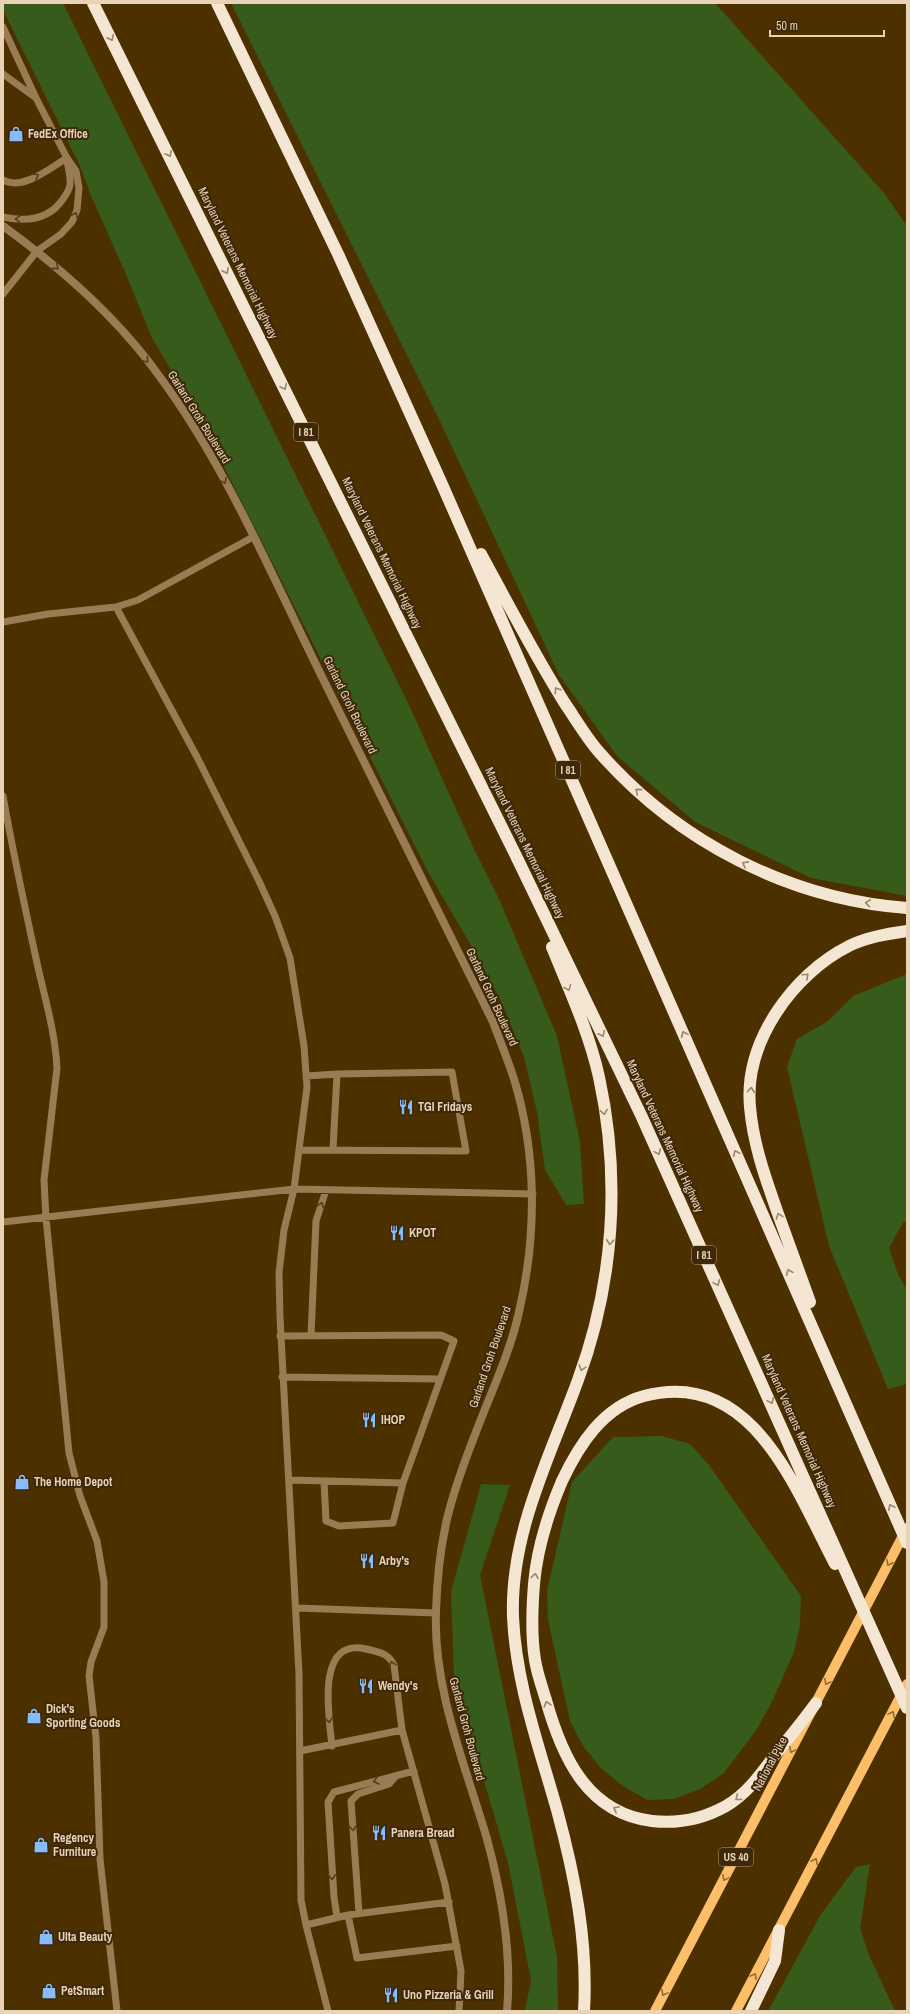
<svg xmlns="http://www.w3.org/2000/svg" width="910" height="2014" viewBox="0 0 910 2014" font-family="'Archivo Narrow',sans-serif">
  <style>
    .green { fill: #365b1b }
    .lines { fill: none; stroke-linecap: round; stroke-linejoin: round }
    .service { stroke: #997c54; stroke-width: 7 }
    .tertiary { stroke: #997c54; stroke-width: 8 }
    .primary { stroke: #fcbe68; stroke-width: 10 }
    .motorway { stroke: #f4e6d3; stroke-width: 12 }
    .oneway { stroke: #98876e }
    .oneway2 { stroke: #543d1c }
    .oneway3 { stroke: #936c34 }
    .labels { text-anchor: middle; stroke-width: 4; stroke-linejoin: round; paint-order: stroke }
    .shield { fill: #3d2809; stroke: #b5a083; stroke-width: 1 }
    .shield-label { font-size: 11px; font-weight: bold; fill: #e9d3b7 }
    .poi-label { font-size: 12px; font-weight: bold; fill: #e9d3b7; stroke: #3d2809; text-anchor: start }
    .street-label { font-size: 12px; fill: #e9d3b7; stroke: #3d2809 }
  </style>
  <rect width="100%" height="100%" fill="#4c3000"/>
  <path class="green" d="M3,3H63L409,705L475,851L499,899L557,1036L580,1142L584,1204L566,1205L545,1170L537,1112L524,1057L502,1003L472,947L428,872L198,415L152,338L125,272L92,198L80,166L3,10Z
    M231,3H715L884,193L907,226V896L811,878L695,822L617,756L559,675L437,415Z
    M907,974V1220L902,1224L889,1248L898,1274L907,1290V1384L888,1389L829,1246L787,1067L797,1039L828,1021L853,996Z
    M662,1436L690,1444L709,1465L801,1596L800,1625L794,1652L771,1704L757,1729L724,1773L700,1789L674,1799L647,1800L623,1786L601,1768L583,1746L570,1721L548,1620L547,1591L572,1482L613,1437Z
    M481,1484L510,1485L480,1575L557,1957L558,2011H525L531,1980L508,1863L454,1678L451,1592Z
    M870,1864L860,1928L869,1955L895,2011H768L821,1914L856,1867Z"/>
  <g class="lines">
    <path class="service" d="M3,27L36,98
      M3,74L36,98L67,158L76,171L79,188L77,210L72,222L61,234L37,251L3,294
      M3,180C23,191 50,168 67,158
      M3,217C26,222 49,220 63,199C66,195 69,190 70,185C71,177 68,168 67,160
      M116,607L197,757L258,879L275,916L290,958L304,1046L307,1087L294,1189L284,1230L279,1273L280,1317L299,1674L301,1900L306,1925L328,2011
      M3,622L48,614L116,607L138,600L253,537
      M3,796C13,852 25,908 37,963C45,999 55,1031 57,1068L44,1180L46,1218L69,1453L80,1496L97,1541L104,1582V1627L91,1662L89,1676L96,1738L100,1859L117,2011
      M306,1076L337,1074
      M299,1150L466,1151L452,1072L337,1074L333,1149
      M3,1222L294,1189L533,1194
      M280,1336L441,1335L454,1341L403,1483L289,1480
      M311,1336L316,1221L326,1190
      M282,1377L440,1379
      M324,1481L326,1521L339,1526L393,1523L403,1483
      M297,1608L436,1613
      M332,1746C329,1717 315,1637 366,1649C379,1652 388,1653 394,1665L402,1730L445,1884L461,1971L459,2011
      M300,1751L402,1730
      M359,1913L351,1801L358,1794L389,1784L396,1776
      M348,1915L449,1902
      M337,1917L334,1897L328,1802L334,1792L414,1771
      M306,1925L348,1915L357,1958L457,1946"/>
    <path class="tertiary" d="M3,226C61,268 118,318 160,377C227,468 272,576 322,677C379,792 436,907 493,1022C500,1041 508,1060 514,1079C537,1154 537,1235 519,1312C510,1353 491,1392 476,1432C465,1460 454,1490 447,1519C440,1549 437,1580 436,1611C433,1690 465,1764 487,1839C502,1894 512,1954 507,2011"/>
    <path class="primary" d="M655,2011L907,1528
      M736,2011L907,1684"/>
    <path class="motorway" d="M93,3L518,860L641,1115L907,1708
      M217,3L338,254L441,482L907,1543
      M481,554C508,604 534,654 564,702C575,718 586,737 599,752C677,841 788,899 907,908
      M552,947C569,989 589,1032 599,1077C621,1178 614,1283 578,1380C550,1457 510,1533 513,1617C516,1684 539,1746 557,1810C575,1876 588,1943 584,2011
      M810,1302C799,1272 788,1242 777,1211C765,1177 753,1143 750,1107C744,1042 793,974 849,946C867,937 887,934 907,931
      M816,1703C803,1721 789,1738 775,1755C761,1774 747,1794 726,1806C703,1819 678,1824 652,1821C587,1813 562,1757 546,1700C542,1687 537,1673 535,1660C531,1636 532,1609 534,1584C537,1548 548,1514 562,1481C579,1445 603,1407 644,1396C752,1367 795,1488 835,1564
      M751,2011L775,1961L779,1930"/>
  </g>
  <defs><path id="oneway-chevron" d="M-2-3.5L2.5 0L-2 3.5" fill="none" stroke-width="1.6" stroke-linecap="round" stroke-linejoin="round"/></defs>
  <g class="oneway">
    <use href="#oneway-chevron" transform="translate(111 38) rotate(64)"/>
    <use href="#oneway-chevron" transform="translate(169 154) rotate(64)"/>
    <use href="#oneway-chevron" transform="translate(226 271) rotate(64)"/>
    <use href="#oneway-chevron" transform="translate(284 387) rotate(64)"/>
    <use href="#oneway-chevron" transform="translate(557 690) rotate(-123)"/>
    <use href="#oneway-chevron" transform="translate(638 791) rotate(-140)"/>
    <use href="#oneway-chevron" transform="translate(745 864) rotate(-151)"/>
    <use href="#oneway-chevron" transform="translate(868 903) rotate(-172)"/>
    <use href="#oneway-chevron" transform="translate(806 976) rotate(-43)"/>
    <use href="#oneway-chevron" transform="translate(568 988) rotate(69)"/>
    <use href="#oneway-chevron" transform="translate(602 1034) rotate(64)"/>
    <use href="#oneway-chevron" transform="translate(684 1034) rotate(-114)"/>
    <use href="#oneway-chevron" transform="translate(751 1090) rotate(-86)"/>
    <use href="#oneway-chevron" transform="translate(604 1112) rotate(81)"/>
    <use href="#oneway-chevron" transform="translate(658 1152) rotate(66)"/>
    <use href="#oneway-chevron" transform="translate(736 1153) rotate(-114)"/>
    <use href="#oneway-chevron" transform="translate(779 1216) rotate(-110)"/>
    <use href="#oneway-chevron" transform="translate(610 1242) rotate(93)"/>
    <use href="#oneway-chevron" transform="translate(789 1272) rotate(-114)"/>
    <use href="#oneway-chevron" transform="translate(717 1283) rotate(66)"/>
    <use href="#oneway-chevron" transform="translate(582 1368) rotate(108)"/>
    <use href="#oneway-chevron" transform="translate(771 1401) rotate(66)"/>
    <use href="#oneway-chevron" transform="translate(891 1507) rotate(-114)"/>
    <use href="#oneway-chevron" transform="translate(535 1576) rotate(-81)"/>
    <use href="#oneway-chevron" transform="translate(547 1704) rotate(-106)"/>
    <use href="#oneway-chevron" transform="translate(738 1798) rotate(142)"/>
    <use href="#oneway-chevron" transform="translate(616 1809) rotate(-153)"/>
  </g>
  <g class="oneway2">
    <use href="#oneway-chevron" transform="translate(36 176) rotate(-28)"/>
    <use href="#oneway-chevron" transform="translate(75 215) rotate(-68)"/>
    <use href="#oneway-chevron" transform="translate(18 219) rotate(-177)"/>
    <use href="#oneway-chevron" transform="translate(56 267) rotate(40)"/>
    <use href="#oneway-chevron" transform="translate(146 360) rotate(50)"/>
    <use href="#oneway-chevron" transform="translate(224 481) rotate(63)"/>
    <use href="#oneway-chevron" transform="translate(321 1205) rotate(-72)"/>
    <use href="#oneway-chevron" transform="translate(392 1664) rotate(-110)"/>
    <use href="#oneway-chevron" transform="translate(329 1720) rotate(84)"/>
    <use href="#oneway-chevron" transform="translate(376 1781) rotate(166)"/>
    <use href="#oneway-chevron" transform="translate(353 1828) rotate(82)"/>
    <use href="#oneway-chevron" transform="translate(332 1877) rotate(87)"/>
  </g>
  <g class="oneway3">
    <use href="#oneway-chevron" transform="translate(889 1563) rotate(117)"/>
    <use href="#oneway-chevron" transform="translate(827 1682) rotate(118)"/>
    <use href="#oneway-chevron" transform="translate(892 1714) rotate(-62)"/>
    <use href="#oneway-chevron" transform="translate(792 1750) rotate(118)"/>
    <use href="#oneway-chevron" transform="translate(815 1861) rotate(-63)"/>
    <use href="#oneway-chevron" transform="translate(725 1878) rotate(118)"/>
    <use href="#oneway-chevron" transform="translate(754 1976) rotate(-62)"/>
    <use href="#oneway-chevron" transform="translate(664 1993) rotate(118)"/>
  </g>
  <defs>
    <g id="shop-bare" transform="scale(1.2)"><path d="M-5-2.5h2.3a2.7 3.5 0 0 1 5.4 0H5L5.5 6h-11ZM-1.5-2.5h3a1.5 2.3 0 0 0-3 0Z" fill="#87bbfb" stroke="#3d2809" stroke-width="2.5" paint-order="stroke"/></g>
    <g id="restaurant-bare" transform="scale(1.2)"><path d="M-5-6h1v4h1v-4h1v4h1v-4h1v5L-1.5 .5V6h-2V.5L-5-1ZM5-6V6H3V1.5H1.5Q1.5-4 5-6Z" fill="#87bbfb" stroke="#3d2809" stroke-width="2.5" paint-order="stroke"/></g>
  </defs>
  <g fill-rule="evenodd">
    <use href="#shop-bare" x="16" y="134"/>
    <use href="#restaurant-bare" x="406" y="1107"/>
    <use href="#restaurant-bare" x="397" y="1233"/>
    <use href="#restaurant-bare" x="369" y="1420"/>
    <use href="#shop-bare" x="22" y="1482"/>
    <use href="#restaurant-bare" x="367" y="1561"/>
    <use href="#restaurant-bare" x="366" y="1686"/>
    <use href="#shop-bare" x="34" y="1716"/>
    <use href="#restaurant-bare" x="379" y="1833"/>
    <use href="#shop-bare" x="41" y="1845"/>
    <use href="#shop-bare" x="46" y="1937"/>
    <use href="#shop-bare" x="49" y="1991"/>
    <use href="#restaurant-bare" x="391" y="1995"/>
  </g>
  <g class="labels">
    <g class="shield">
      <rect x="294" y="423" width="24" height="18" rx="3"/>
      <rect x="556" y="761" width="24" height="18" rx="3"/>
      <rect x="692" y="1246" width="24" height="18" rx="3"/>
      <rect x="719" y="1848" width="34" height="18" rx="3"/>
    </g>
    <g class="shield-label">
      <text x="306" y="436">I 81</text>
      <text x="568" y="774">I 81</text>
      <text x="704" y="1259">I 81</text>
      <text x="736" y="1861">US 40</text>
    </g>
    <g class="poi-label">
      <text x="28" y="138">FedEx Office</text>
      <text x="418" y="1111">TGI Fridays</text>
      <text x="409" y="1237">KPOT</text>
      <text x="381" y="1424">IHOP</text>
      <text x="34" y="1486">The Home Depot</text>
      <text x="379" y="1565">Arby's</text>
      <text x="378" y="1690">Wendy's</text>
      <text x="46" y="1713">Dick's<tspan x="46" dy="14">Sporting Goods</tspan></text>
      <text x="391" y="1837">Panera Bread</text>
      <text x="53" y="1842">Regency<tspan x="53" dy="14">Furniture</tspan></text>
      <text x="58" y="1941">Ulta Beauty</text>
      <text x="61" y="1995">PetSmart</text>
      <text x="403" y="1999">Uno Pizzeria &amp; Grill</text>
    </g>
    <g class="street-label">
      <text transform="translate(238 263) rotate(64)" y="4">Maryland Veterans Memorial Highway</text>
      <text transform="translate(199 417) rotate(58)" y="4">Garland Groh Boulevard</text>
      <text transform="translate(382 553) rotate(64)" y="4">Maryland Veterans Memorial Highway</text>
      <text transform="translate(350 705) rotate(64)" y="4">Garland Groh Boulevard</text>
      <text transform="translate(525 843) rotate(64)" y="4">Maryland Veterans Memorial Highway</text>
      <text transform="translate(492 997) rotate(65)" y="4">Garland Groh Boulevard</text>
      <text transform="translate(665 1136) rotate(65)" y="4">Maryland Veterans Memorial Highway</text>
      <text transform="translate(490 1357) rotate(-71)" y="4">Garland Groh Boulevard</text>
      <text transform="translate(799 1431) rotate(66)" y="4">Maryland Veterans Memorial Highway</text>
      <text transform="translate(467 1729) rotate(75)" y="4">Garland Groh Boulevard</text>
      <text transform="translate(770 1764) rotate(-62)" y="4">National Pike</text>
    </g>
  </g>
  <rect width="910" height="2014" fill="none" stroke="#e9d3b7" stroke-width="8"/>
  <path d="M770 30v6h114v-6" fill="none" stroke="#e9d3b7" stroke-width="2"/>
  <text x="776" y="30" font-size="12" fill="#e9d3b7" stroke="#3d2809" stroke-width="3" paint-order="stroke">50 m</text>
</svg>
